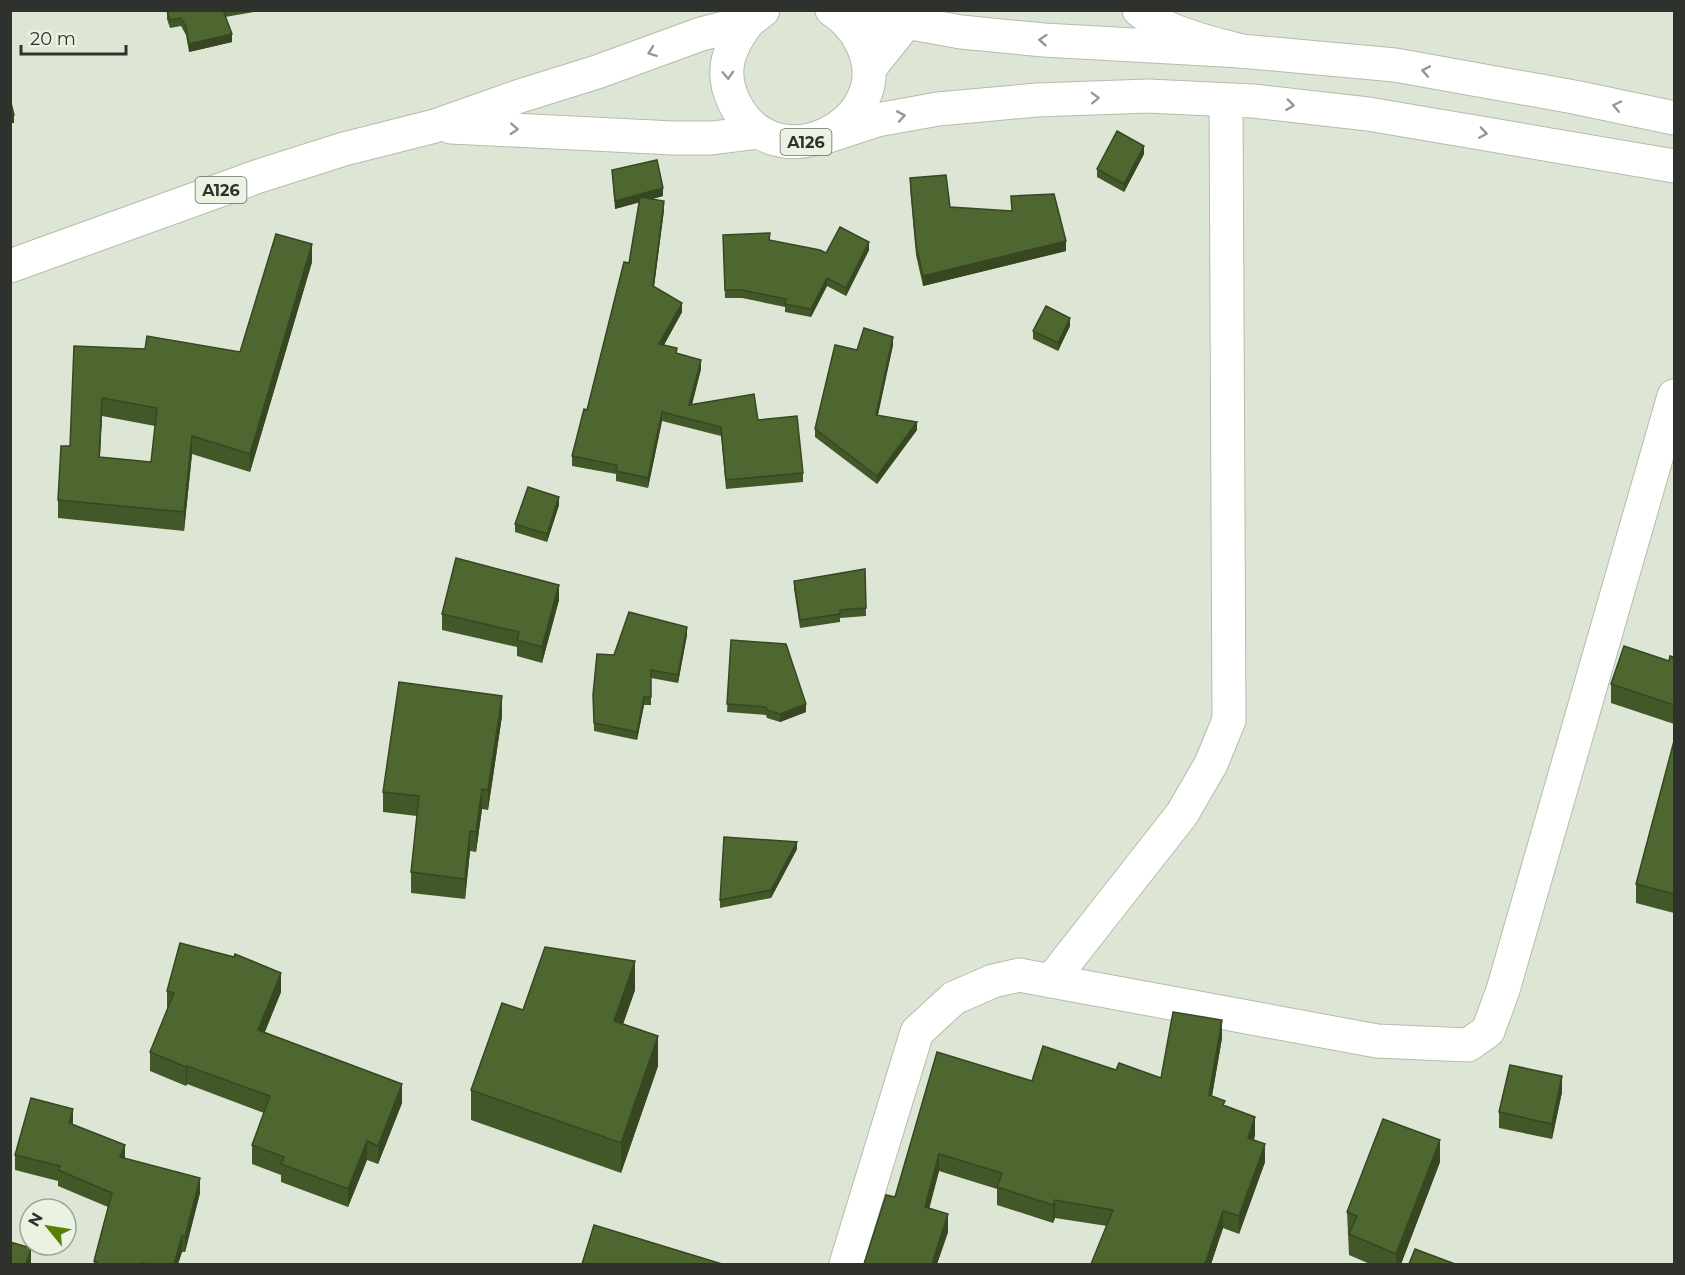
<svg xmlns="http://www.w3.org/2000/svg" width="1685" height="1275" viewBox="0 0 1685 1275" font-family="Montserrat,sans-serif">
  <style>
    .lines { fill: none; stroke-linecap: round; stroke-linejoin: round }
    .minor-casing { stroke: #b4bcab; stroke-width: 35 }
    .major-casing { stroke: #b4bcab; stroke-width: 35 }
    .highway-casing { stroke: #b4bcab; stroke-width: 35 }
    .minor { stroke: #fff; stroke-width: 33 }
    .major { stroke: #fff; stroke-width: 33 }
    .highway { stroke: #fff; stroke-width: 33 }
    .wall { fill: #435829; fill-rule: evenodd }
    .shaded-wall { fill: #374722 }
    .building { fill: #4e6630; stroke: #374722; stroke-width: 1.5; fill-rule: evenodd }
    .oneway { stroke: #979896 }
    .labels { text-anchor: middle; stroke-width: 6; stroke-linejoin: round; paint-order: stroke }
    .shield { fill: #eaf3e1; stroke: #676c62; stroke-width: 1.5 }
    .shield-label { font-size: 16px; font-weight: bold; fill: #2f322c }
  </style>
  <rect width="100%" height="100%" fill="#dde6d4"/>
  <g class="lines">
    <g class="minor-casing">
      <path id="minor" d="M1051,981L1182,814L1211,764L1229,720L1226,100
        M846,1264L917,1032L954,998L993,981L1019,975L1377,1041L1468,1045L1488,1031L1503,990L1674,396"/>
    </g>
    <g class="major-casing">
      <path id="major" d="M843,18L906,22L961,32L1044,40L1241,51L1395,65L1574,97L1674,118
        M825,137L877,120L938,109L1037,100L1148,96L1253,101L1368,114L1674,166"/>
    </g>
    <g class="highway-casing">
      <path id="highway" d="M1139,10C1168,34 1205,41 1241,51
        M748,22C729,47 719,71 734,102C774,186 900,122 862,44C856,31 844,17 832,10
        M869,69L916,10
        M451,127L673,138H712L759,132
        M10,266L259,176L344,149L435,126L520,96L597,72L701,34L748,22L763,10"/>
    </g>
    <use href="#minor" class="minor"/>
    <use href="#major" class="major"/>
    <use href="#highway" class="highway"/>
  </g>
  <path class="wall" d="M168,10H254V12L225,17L232,42L189,52L186,35L181,26L170,28L167,19V11Z
    M1144,154L1124,192L1097,177V169Z
    M612,170L663,196L652,199L664,210L654,286L682,312L664,345L701,369L692,405L758,420L803,473V482L726,489L721,436L662,421L648,488L616,481V474L572,466V456L587,410L629,263L639,202L615,209Z
    M910,178L950,207L1066,251L923,286L916,255L910,188Z
    M723,235L770,240L826,253L869,250L846,296L827,286L811,317L785,312V307L742,298H725Z
    M312,262L250,472L192,454L184,531L58,518V500L70,446L74,346L240,352ZM102,416L155,426L151,462L100,457Z
    M1070,326L1058,351L1033,339V331Z
    M893,345L878,415L917,430L877,484L815,437V429L857,350Z
    M559,505L547,542L515,532V524Z
    M865,569L866,616L840,618V622L800,628L794,589V581Z
    M559,600L542,663L517,656V647L442,630V614Z
    M687,635L678,683L651,678V705H644L637,740L594,731L593,695L614,655Z
    M731,640L806,712L780,722L767,718L766,715L727,712Z
    M1674,657V724L1611,703V684L1669,661Z
    M502,716L488,810L482,809L476,852L470,851L465,899L411,893V872L417,816L383,812V792Z
    M1674,741V913L1636,903V884Z
    M797,849L771,898L720,908V900Z
    M635,990L623,1024L658,1066L621,1173L471,1120V1090L523,1010Z
    M167,991L281,992L265,1032L402,1103L378,1164L367,1160L348,1207L281,1182V1175L252,1164V1145L264,1113L187,1084L186,1086L150,1071V1052L167,1009Z
    M1222,1038L1212,1096L1225,1106L1255,1135L1254,1140L1265,1162L1239,1234L1223,1228L1211,1264H1091L1107,1226L1055,1218L1053,1223L997,1205V1189L939,1171L929,1208L948,1232L937,1264H864L895,1197L937,1052L1032,1081L1116,1070L1161,1078Z
    M1562,1092L1552,1139L1499,1128V1112Z
    M73,1124L125,1159L200,1193L185,1252H182L178,1264H94V1261L108,1207L58,1186V1181L15,1170V1155Z
    M1440,1162L1401,1264H1370L1349,1255L1347,1212Z"/>
  <path class="shaded-wall" d="M232,34V42L189,52V44Z
    M10,115H14V123H10Z
    M1144,146V154L1124,192V184Z
    M663,188V196L615,209V201Z
    M664,201V210L653,295V286Z
    M1066,241V251L923,286V276Z
    M869,242V250L846,296V288Z
    M312,244V262L250,472V454Z
    M827,278V286L811,317V309Z
    M682,303V312L659,354V344Z
    M1070,318V326L1058,351V343Z
    M893,337V345L876,423V415Z
    M701,360V369L689,415V405Z
    M102,398V416L99,475V457Z
    M662,412V421L648,488V478Z
    M917,422V430L877,484V476Z
    M192,436V454L184,531V512Z
    M559,497V505L547,542V534Z
    M559,585V600L542,663V647Z
    M687,627V635L678,683V675Z
    M502,696V716L488,810V790Z
    M644,697V705L637,740V732Z
    M806,704V712L780,722V714Z
    M482,789V809L476,852V832Z
    M470,831V851L465,899V879Z
    M797,842V849L771,898V890Z
    M635,961V990L614,1050V1021Z
    M281,973V992L258,1048V1030Z
    M1222,1020V1038L1209,1113V1095Z
    M658,1036V1066L621,1173V1143Z
    M187,1066V1084L186,1086V1067Z
    M1562,1076V1092L1552,1139V1124Z
    M402,1084V1103L378,1164V1146Z
    M73,1109V1124L69,1123Z
    M1255,1117V1135L1248,1156V1138Z
    M1440,1140V1162L1401,1264H1396V1254Z
    M367,1141V1160L348,1207V1189Z
    M1265,1144V1162L1239,1234V1216Z
    M125,1145V1161L120,1157Z
    M939,1154V1171L925,1225V1207Z
    M200,1178V1193L185,1252V1237Z
    M1055,1200V1218L1053,1223V1205Z
    M1223,1211V1228L1211,1264H1205Z
    M948,1214V1232L937,1264H932Z
    M182,1236V1252L178,1264H174Z
    M31,1248V1264H26Z"/>
  <path class="building" d="M168,10H223L232,34L189,44L186,27L181,18L170,20L167,11Z
    M10,99L14,115H10Z
    M1117,131L1144,146L1124,184L1097,169Z
    M657,160L663,188L615,201L612,170Z
    M946,175L950,207L1012,211L1011,196L1054,194L1066,241L923,276L916,245L910,178Z
    M640,197L664,201L653,286L682,303L659,344L677,348L676,353L701,360L689,405L754,394L758,420L797,416L803,473L726,480L721,427L662,412L648,478L616,471L617,465L572,456L584,409L587,410L624,262L629,263Z
    M840,227L869,242L846,288L827,278L811,309L785,304L786,299L742,290H725L723,235L770,233L769,240L820,250L826,253Z
    M276,234L312,244L250,454L192,436L184,512L58,500L61,446H70L74,346L145,349L147,336L240,352ZM102,398L157,408L151,462L99,457Z
    M1046,306L1070,318L1058,343L1033,331Z
    M864,328L893,337L876,415L917,422L877,476L815,429L835,345L857,350Z
    M528,487L559,497L547,534L515,524Z
    M456,558L559,585L542,647L517,640L519,632L442,614Z
    M865,569L866,608L840,610V614L800,620L794,581Z
    M629,612L687,627L678,675L651,670V697H644L637,732L594,723L593,695L597,654L614,655Z
    M731,640L786,644L806,704L780,714L767,710L766,707L727,704Z
    M1624,646L1669,661L1670,656L1674,657V705L1611,684Z
    M399,682L502,696L488,790L482,789L476,832L470,831L465,879L411,872L419,796L383,792Z
    M1674,741V894L1636,884Z
    M724,837L797,842L771,890L720,900Z
    M180,943L234,957L235,954L281,973L258,1030L402,1084L378,1146L367,1141L348,1189L281,1164L284,1157L252,1145L270,1096L187,1066L186,1067L150,1052L174,993L167,991Z
    M545,947L635,961L614,1021L658,1036L621,1143L471,1090L502,1003L523,1010Z
    M1173,1012L1222,1020L1209,1095L1225,1101L1223,1105L1255,1117L1248,1138L1265,1144L1239,1216L1223,1211L1205,1264H1091L1113,1210L1055,1200L1053,1205L997,1187L1002,1173L939,1154L925,1207L948,1214L932,1264H864L886,1195L895,1197L937,1052L1032,1081L1043,1046L1116,1070L1119,1063L1161,1078Z
    M1510,1065L1562,1076L1552,1124L1499,1112Z
    M31,1098L73,1109L69,1123L125,1145L120,1157L200,1178L185,1237L182,1236L174,1264H148L142,1263L141,1264H96L97,1262L94,1261L112,1193L58,1170L60,1166L15,1155Z
    M1383,1119L1440,1140L1396,1254L1349,1234L1357,1216L1347,1212Z
    M594,1225L722,1264H582Z
    M10,1242L31,1248L26,1264H10Z
    M1415,1249L1455,1264H1409Z"/>
  <defs><path id="oneway-chevron" d="M-2-3.5L2.5 0L-2 3.5" fill="none" stroke-width="1.6" stroke-linecap="round" stroke-linejoin="round" transform="scale(1.5)"/></defs>
  <g class="oneway">
    <use href="#oneway-chevron" transform="translate(1043 40) rotate(-176)"/>
    <use href="#oneway-chevron" transform="translate(652 52) rotate(160)"/>
    <use href="#oneway-chevron" transform="translate(1426 71) rotate(-170)"/>
    <use href="#oneway-chevron" transform="translate(728 75) rotate(87)"/>
    <use href="#oneway-chevron" transform="translate(1095 98) rotate(-2)"/>
    <use href="#oneway-chevron" transform="translate(1290 105) rotate(7)"/>
    <use href="#oneway-chevron" transform="translate(1617 106) rotate(-168)"/>
    <use href="#oneway-chevron" transform="translate(901 116) rotate(-10)"/>
    <use href="#oneway-chevron" transform="translate(514 129) rotate(3)"/>
    <use href="#oneway-chevron" transform="translate(1483 133) rotate(9)"/>
  </g>
  <g class="labels">
    <g class="shield">
      <rect x="780.5" y="129" width="51" height="26" rx="4.5"/>
      <rect x="195.5" y="177" width="51" height="26" rx="4.5"/>
    </g>
    <g class="shield-label">
      <text x="806" y="148">A126</text>
      <text x="221" y="196">A126</text>
    </g>
  </g>
  <rect width="1685" height="1275" fill="none" stroke="#2f322c" stroke-width="24"/>
  <g transform="translate(48 1227) rotate(300)"><circle r="28" fill="#eaf3e1" stroke="#9fa699" stroke-width="1.5"/>
  <path d="M0-4.5L10 22L0 15L-10 22Z" fill="#578106"/>
  <text y="-9" font-size="16" font-weight="bold" text-anchor="middle" fill="#2f322c">N</text>
  </g>
  <path d="M21 45v9h105v-9" fill="none" stroke="#2f322c" stroke-width="3"/>
  <text x="30" y="45" font-size="18" fill="#2f322c" stroke="#eaf3e1" stroke-width="4.5" paint-order="stroke">20 m</text>
</svg>
